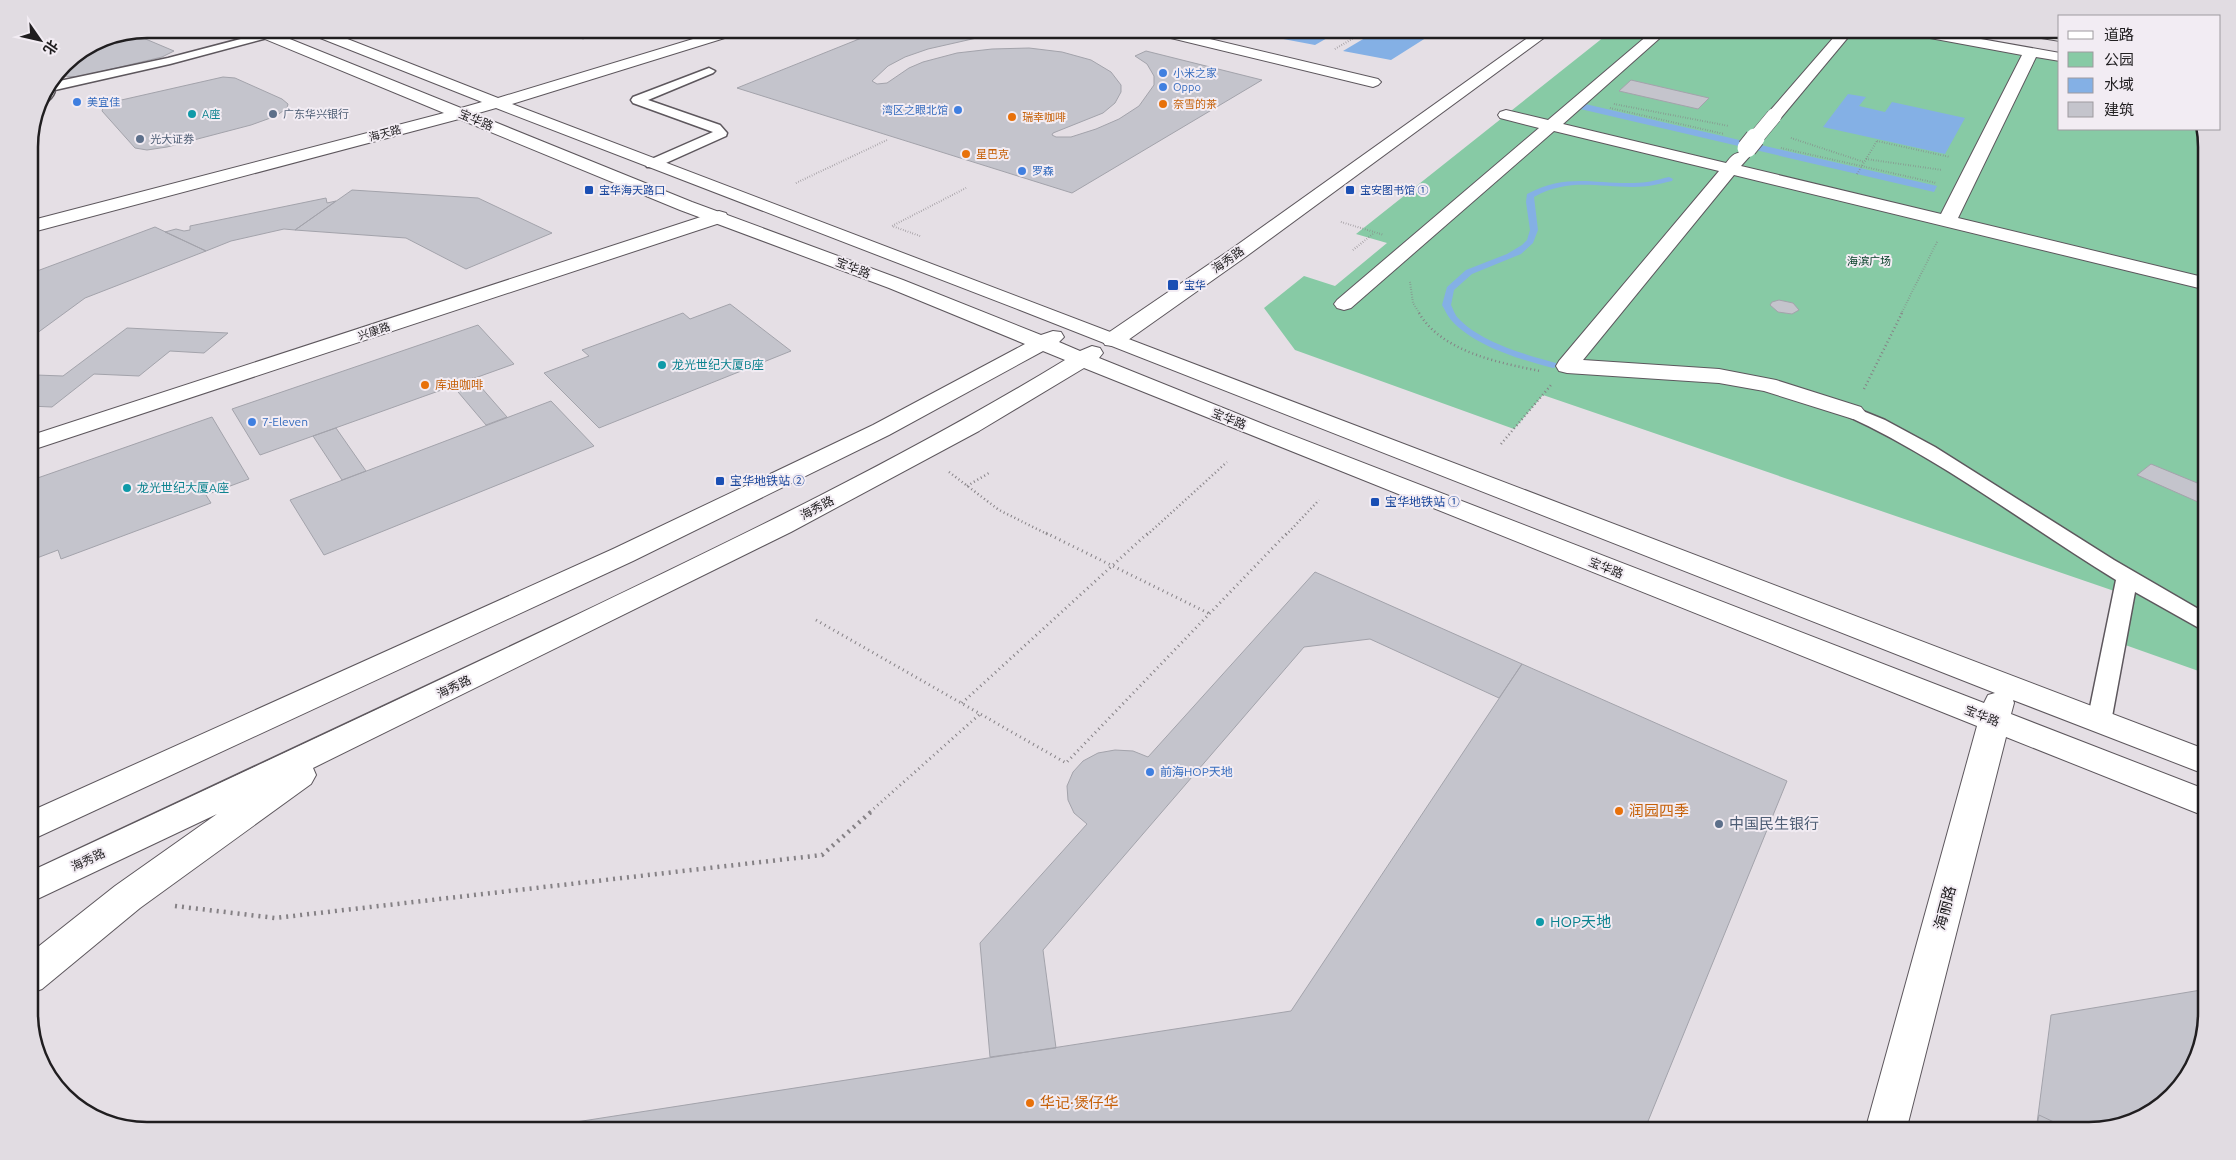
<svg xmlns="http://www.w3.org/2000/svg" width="2236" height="1160" viewBox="0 0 2236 1160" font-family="Ubuntu,'Noto Sans SC',sans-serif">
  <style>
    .green { fill: #87caa5 }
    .water { fill: #84b0e5 }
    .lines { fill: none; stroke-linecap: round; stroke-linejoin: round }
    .stream { fill: #84b0e5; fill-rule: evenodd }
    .building { fill: #c4c4cc; stroke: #a3a3ab }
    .lane-casing { stroke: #5d575d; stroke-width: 3 }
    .street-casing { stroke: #5d575d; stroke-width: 2 }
    .secondary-casing { stroke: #5d575d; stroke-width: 2 }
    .path-far3 { stroke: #858185; stroke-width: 2; stroke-dasharray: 0.5 2; stroke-linecap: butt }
    .path-far2 { stroke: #858185; stroke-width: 2.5; stroke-dasharray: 1 3; stroke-linecap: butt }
    .path-far1 { stroke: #858185; stroke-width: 3; stroke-dasharray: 1 4; stroke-linecap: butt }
    .path { stroke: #858185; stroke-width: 4.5; stroke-dasharray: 2 5; stroke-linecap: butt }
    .lane { fill: #fff; fill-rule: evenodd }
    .street { fill: #fff; fill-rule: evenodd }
    .secondary { fill: #fff; fill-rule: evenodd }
    .street-bridge-far1-casing { stroke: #5d575d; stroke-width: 16; stroke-linecap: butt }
    .street-bridge-casing { stroke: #5d575d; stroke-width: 21; stroke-linecap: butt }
    .path-bridge { stroke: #858185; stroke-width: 2; stroke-dasharray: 0.5 2; stroke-linecap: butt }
    .street-bridge-far1 { stroke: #fff; stroke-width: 15 }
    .street-bridge { stroke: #fff; stroke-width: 19 }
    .shop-dot { fill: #3f7fe0; stroke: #f2ecf3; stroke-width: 2 }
    .food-dot { fill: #e8710a; stroke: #f2ecf3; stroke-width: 2 }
    .culture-dot { fill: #0f9aa8; stroke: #f2ecf3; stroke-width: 2 }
    .service-dot { fill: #5c6f8a; stroke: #f2ecf3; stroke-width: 2 }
    .transit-dot { fill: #1a4fb4; stroke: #f2ecf3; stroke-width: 2 }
    .labels { text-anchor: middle; stroke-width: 4; stroke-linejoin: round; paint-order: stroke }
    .far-shop-label { font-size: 11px; fill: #366cbe; stroke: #f2ecf3; text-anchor: start }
    .far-food-label { font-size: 11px; fill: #c56008; stroke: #f2ecf3; text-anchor: start }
    .far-culture-label { font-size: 11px; fill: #0d838f; stroke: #f2ecf3; text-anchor: start }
    .far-service-label { font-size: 11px; fill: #4e5e75; stroke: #f2ecf3; text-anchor: start }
    .far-street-label { font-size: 11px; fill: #201e20; stroke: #f2ecf3 }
    .far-transit-label { font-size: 11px; fill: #164399; stroke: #f2ecf3; text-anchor: start }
    .far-park-label { font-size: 11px; fill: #003b23; stroke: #f2ecf3 }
    .street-label { font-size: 12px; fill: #201e20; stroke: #f2ecf3 }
    .culture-label { font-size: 12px; fill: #0d838f; stroke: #f2ecf3; text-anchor: start }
    .food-label { font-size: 12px; fill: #c56008; stroke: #f2ecf3; text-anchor: start }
    .shop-label { font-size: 12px; fill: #366cbe; stroke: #f2ecf3; text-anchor: start }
    .transit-label { font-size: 12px; fill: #164399; stroke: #f2ecf3; text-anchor: start }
    .near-food-label { font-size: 15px; fill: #c56008; stroke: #f2ecf3; text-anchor: start }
    .near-service-label { font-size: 15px; fill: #4e5e75; stroke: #f2ecf3; text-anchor: start }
    .near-street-label { font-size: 15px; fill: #201e20; stroke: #f2ecf3 }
    .near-culture-label { font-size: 15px; fill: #0d838f; stroke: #f2ecf3; text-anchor: start }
    .rim { fill: none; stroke: #201e20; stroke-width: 2.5 }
  </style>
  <rect width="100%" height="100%" fill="#e5dfe5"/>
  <path class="green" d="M1614,29H1903L2060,57V129H2204L2207,139V674L2114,641L2123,594L1543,395L1514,429L1295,350L1264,308L1304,276L1335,286L1387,243L1356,234Z"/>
  <path class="water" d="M1230,29H1343L1315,45Z
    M1380,29H1440L1391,60L1343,51Z
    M1848,94L1866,97L1859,106L1885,112L1892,102L1965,118L1945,154L1823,127Z
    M1581,103L1937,186L1934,192L1576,108Z"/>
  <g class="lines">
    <path class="stream" d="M1669,177L1673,179L1672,181C1659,184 1647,187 1633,187C1595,187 1569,178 1534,197L1538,230L1533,243L1521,254L1472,274L1454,290L1451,305C1453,309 1455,315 1458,318C1480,342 1526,355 1556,363V367L1553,368C1521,360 1475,346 1452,321C1448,317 1445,310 1442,305L1447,287L1466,270L1507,254L1522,245L1527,240L1530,230L1526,202L1527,194C1567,173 1593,184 1634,183C1646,183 1657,180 1669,177Z"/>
  </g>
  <path class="building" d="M550,29H614L583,39Z
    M819,29H884L857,39Z
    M884,29H1053L1042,34L981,37L928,49L905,57L888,66L872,81L877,84L887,83L909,68L923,62L957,53L992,49L1029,48L1062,52L1091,60L1111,72L1121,85V92L1115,103L1103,113L1053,133L1052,135L1056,137H1071L1096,129L1119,119L1139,106L1154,85V76L1147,64L1135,56L1146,51L1262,80L1072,193L737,88Z
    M129,32L174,51L162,57L78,77L64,76L57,72L63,63L101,38Z
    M223,77L235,78L282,99L288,104L287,108L276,116L251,125L167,147L147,150L135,148L102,111L103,108L117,101Z
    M1631,80L1709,98L1698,109L1619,91Z
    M352,190L478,198L552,233L466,269L406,238L295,230Z
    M326,198L327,203L336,201L295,230L284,229L231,241L206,251L165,232L176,229L184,231L190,230V226Z
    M155,227L206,251L85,298L29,339V274Z
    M1779,300L1793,303L1799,310L1792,314L1778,312L1770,305L1772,302Z
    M730,304L791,351L599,428L544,373L589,356L582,350L683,313L690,319Z
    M478,325L514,364L260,455L232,409Z
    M127,328L228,333L204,353L170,351L139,376L94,374L52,407L29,406V380L36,375L63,376Z
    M473,378L507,417L486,425L453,386Z
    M551,401L594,446L324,555L290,500Z
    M212,417L249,479L206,495L211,503L61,559L58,550L29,561V481Z
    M336,428L366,471L342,480L313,436Z
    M2151,464L2207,487V506L2137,475Z
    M1315,572L1522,664L1499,698L1370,639L1304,647L1043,950L1056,1048L990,1057L980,943L1087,824L1074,813L1068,800L1067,786L1073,772L1083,761L1098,753L1115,750L1133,751L1148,757Z
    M1522,664L1787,781L1644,1131H562L563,1124L1291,1011Z
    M2207,989V1014L2195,1066L2149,1115L2090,1131H2036L2051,1015Z
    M2039,1115L2073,1131H2036Z
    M563,1124L562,1131H515Z"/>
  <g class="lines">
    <g class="lane-casing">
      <path id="lane" d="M332,29H349L348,31L324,37L319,34L320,32Z
        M267,32L272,35L271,37L170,64L55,90C54,98 43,106 36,107L38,101L50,83L168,58Z
        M709,68L715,71L713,73L648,100L720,125L727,133L726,136L657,167H647L645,164L647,161L713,132L633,103L631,100L633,97Z
        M1853,407L1885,420L1935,447L2114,560L2207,614V631L2199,628L2135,592L2111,722L2107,728L2099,731L2091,728L2087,722L2116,580C2026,525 1943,460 1847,416L1844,412L1847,408Z"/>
    </g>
    <g class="street-casing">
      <path id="street" d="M1144,29H1168L1378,79L1381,82L1378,85L1373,87L1146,32Z
        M1540,29H1556L1244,258L1121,345L1113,346L1105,345L1102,340L1105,335L1230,250Z
        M1655,29H1670L1563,124L1726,163C1732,155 1736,151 1746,153L1749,157L1741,166L1941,214L2022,55L1903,33L1898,32L1896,29H1925L2060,53V61L2036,57L1958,218L2207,278V290L1734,175L1583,360L1719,369L1776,380L1861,407L1865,412L1861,417L1853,419L1764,391L1719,383L1567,373L1559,371L1556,366L1559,361L1719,171L1554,131L1351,308L1344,310L1337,308L1334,304L1337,300L1539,128L1500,118L1498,115L1500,112L1506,110L1548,120Z
        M1841,29H1855L1780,119H1768L1766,116L1768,113Z
        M719,211L726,213L728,217L726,221L29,451V436Z"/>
    </g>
    <g class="secondary-casing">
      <path id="secondary" d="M246,29H265L461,108L482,102L305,32L303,29H322L498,98L726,29H746L744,32L512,104L2207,750V775L2013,700L2014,703L2011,714L2207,790V817L2006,737L1906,1131H1865L1977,726L1084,368L979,431L791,532L313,768L316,775L311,784L140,908L42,989L29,994V954L115,886L217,814L29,903V872C208,789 387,705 566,620C735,539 904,458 1065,360L1043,351L889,435L633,561L29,841V812L613,549L873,425L1025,344L889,288L680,210L459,119L29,233V221L444,113L248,32ZM496,108L1020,310L1995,693L1988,695L1984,703L1268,426L1099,358L1103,353L1100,348L1092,346L1080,351L1059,342L1064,337L1061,332L1053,331L1041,335L903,280L692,202L475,114Z
        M2004,29H2035L2060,33V41L2011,33Z"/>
    </g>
    <path class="path-far3" d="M1335,49L1369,29
      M1614,104L1729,126
      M1610,108L1724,134
      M1791,138L1864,162
      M1877,141L1950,157
      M1781,148L1936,183
      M1866,159L1942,170
      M796,183L887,140
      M1341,222L1384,235
      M920,236L892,226L966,188
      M1353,250L1374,233
      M1410,282L1413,303L1420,314
      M1901,314L1937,242"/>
    <path class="path-far2" d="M1419,313C1442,352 1500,363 1540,371
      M1864,389L1902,313
      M1501,444L1551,385
      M949,472L999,510L1049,535
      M967,486L989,473
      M1147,535L1227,462
      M1286,535L1319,500"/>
    <path class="path-far1" d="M1046,533L1210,614
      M816,620L1066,763L1287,533
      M962,703L1148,533
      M870,812L980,714"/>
    <path class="path" d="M175,906L275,918L822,855L872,811"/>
    <use href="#lane" class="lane"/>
    <use href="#street" class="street"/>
    <use href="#secondary" class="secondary"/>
    <g class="street-bridge-far1-casing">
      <path id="street-bridge-far1" d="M1754,140L1774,116"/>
    </g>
    <g class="street-bridge-casing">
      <path id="street-bridge" d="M1747,148L1755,138"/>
    </g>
    <path class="path-bridge" d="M1857,174L1877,141"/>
    <use href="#street-bridge-far1" class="street-bridge-far1"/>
    <use href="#street-bridge" class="street-bridge"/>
  </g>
  <g class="shop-dot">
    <circle cx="1163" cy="73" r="5"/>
    <circle cx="1163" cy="87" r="5"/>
    <circle cx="77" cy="102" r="5"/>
    <circle cx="958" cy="110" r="5"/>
    <circle cx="1022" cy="171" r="5"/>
    <circle cx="252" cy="422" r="5"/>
    <circle cx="1150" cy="772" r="5"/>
  </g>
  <g class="food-dot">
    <circle cx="1163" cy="104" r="5"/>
    <circle cx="1012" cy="117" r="5"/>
    <circle cx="966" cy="154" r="5"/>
    <circle cx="425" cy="385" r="5"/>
    <circle cx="1619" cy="811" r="5"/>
    <circle cx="1030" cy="1103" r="5"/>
  </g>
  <g class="culture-dot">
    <circle cx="192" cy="114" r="5"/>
    <circle cx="662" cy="365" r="5"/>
    <circle cx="127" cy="488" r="5"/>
    <circle cx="1540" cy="922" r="5"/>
  </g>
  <g class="service-dot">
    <circle cx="273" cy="114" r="5"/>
    <circle cx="140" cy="139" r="5"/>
    <circle cx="1719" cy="824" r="5"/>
  </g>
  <g class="transit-dot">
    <rect x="584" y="185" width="10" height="10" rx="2.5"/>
    <rect x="1345" y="185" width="10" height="10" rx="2.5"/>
    <rect x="1167" y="279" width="12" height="12" rx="2.5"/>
    <rect x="715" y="476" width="10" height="10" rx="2.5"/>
    <rect x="1370" y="497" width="10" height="10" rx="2.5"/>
  </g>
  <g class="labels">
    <g class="far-shop-label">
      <text x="1173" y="77">小米之家</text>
      <text x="1173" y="91">Oppo</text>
      <text x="87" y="106">美宜佳</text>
      <text x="948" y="114" text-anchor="end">湾区之眼北馆</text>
      <text x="1032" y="175">罗森</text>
    </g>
    <g class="far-food-label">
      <text x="1173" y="108">奈雪的茶</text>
      <text x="1022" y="121">瑞幸咖啡</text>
      <text x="976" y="158">星巴克</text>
    </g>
    <g class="far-culture-label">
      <text x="202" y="118">A座</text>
    </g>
    <g class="far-service-label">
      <text x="283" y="118">广东华兴银行</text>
      <text x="150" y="143">光大证券</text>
    </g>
    <g class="far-street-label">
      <text transform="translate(385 133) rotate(-15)" y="4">海天路</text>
      <text transform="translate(374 331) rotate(-18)" y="4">兴康路</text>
    </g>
    <g class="far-transit-label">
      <text x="599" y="194">宝华海天路口</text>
      <text x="1360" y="194">宝安图书馆 ①</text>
      <text x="1184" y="289">宝华</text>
    </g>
    <g class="far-park-label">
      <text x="1869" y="265">海滨广场</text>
    </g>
    <g class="street-label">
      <text transform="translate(476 120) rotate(23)" y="4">宝华路</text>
      <text transform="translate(1228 260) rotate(-35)" y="4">海秀路</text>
      <text transform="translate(853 268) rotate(21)" y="4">宝华路</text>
      <text transform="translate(1229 419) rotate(22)" y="4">宝华路</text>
      <text transform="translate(817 508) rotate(-28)" y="4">海秀路</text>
      <text transform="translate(1606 568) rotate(22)" y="4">宝华路</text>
      <text transform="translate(454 687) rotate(-26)" y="4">海秀路</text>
      <text transform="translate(1982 716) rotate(21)" y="4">宝华路</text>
      <text transform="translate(88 860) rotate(-25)" y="4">海秀路</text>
    </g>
    <g class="culture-label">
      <text x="672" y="369">龙光世纪大厦B座</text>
      <text x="137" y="492">龙光世纪大厦A座</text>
    </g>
    <g class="food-label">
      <text x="435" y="389">库迪咖啡</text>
    </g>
    <g class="shop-label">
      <text x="262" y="426">7-Eleven</text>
      <text x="1160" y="776">前海HOP天地</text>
    </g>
    <g class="transit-label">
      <text x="730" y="485">宝华地铁站 ②</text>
      <text x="1385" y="506">宝华地铁站 ①</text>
    </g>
    <g class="near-food-label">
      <text x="1629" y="816">润园四季</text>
      <text x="1040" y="1108">华记·煲仔华</text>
    </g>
    <g class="near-service-label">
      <text x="1729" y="829">中国民生银行</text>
    </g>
    <g class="near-street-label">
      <text transform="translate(1945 908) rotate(-75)" y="5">海丽路</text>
    </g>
    <g class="near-culture-label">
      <text x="1550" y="927">HOP天地</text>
    </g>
  </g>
  <path d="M0 0H2236V1160H0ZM147 38H2089A109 109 0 0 1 2198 147V1013A109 109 0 0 1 2089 1122H147A109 109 0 0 1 38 1013V147A109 109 0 0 1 147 38Z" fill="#e1dce2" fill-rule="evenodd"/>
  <path class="rim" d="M147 38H2089A109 109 0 0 1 2198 147V1013A109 109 0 0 1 2089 1122H147A109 109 0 0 1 38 1013V147A109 109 0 0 1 147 38Z"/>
  <rect x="2058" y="15" width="162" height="115" fill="#f2ecf3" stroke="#9e9a9f"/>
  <rect x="2068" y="31" width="25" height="8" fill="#ffffff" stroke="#9e9a9f"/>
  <text x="2104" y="40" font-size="15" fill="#201e20">道路</text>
  <rect x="2068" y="52" width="25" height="15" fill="#87caa5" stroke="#9e9a9f"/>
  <text x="2104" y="65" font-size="15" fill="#201e20">公园</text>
  <rect x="2068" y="78" width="25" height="15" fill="#84b0e5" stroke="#9e9a9f"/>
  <text x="2104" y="90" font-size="15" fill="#201e20">水域</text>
  <rect x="2068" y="102" width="25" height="15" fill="#c4c4cc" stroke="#9e9a9f"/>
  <text x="2104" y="115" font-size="15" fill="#201e20">建筑</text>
  <g transform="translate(40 40) rotate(124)" stroke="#f2ecf3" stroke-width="4" paint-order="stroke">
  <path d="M0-4L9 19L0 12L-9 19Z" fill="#201e20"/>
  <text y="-8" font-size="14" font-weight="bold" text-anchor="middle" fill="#201e20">北</text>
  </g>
</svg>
